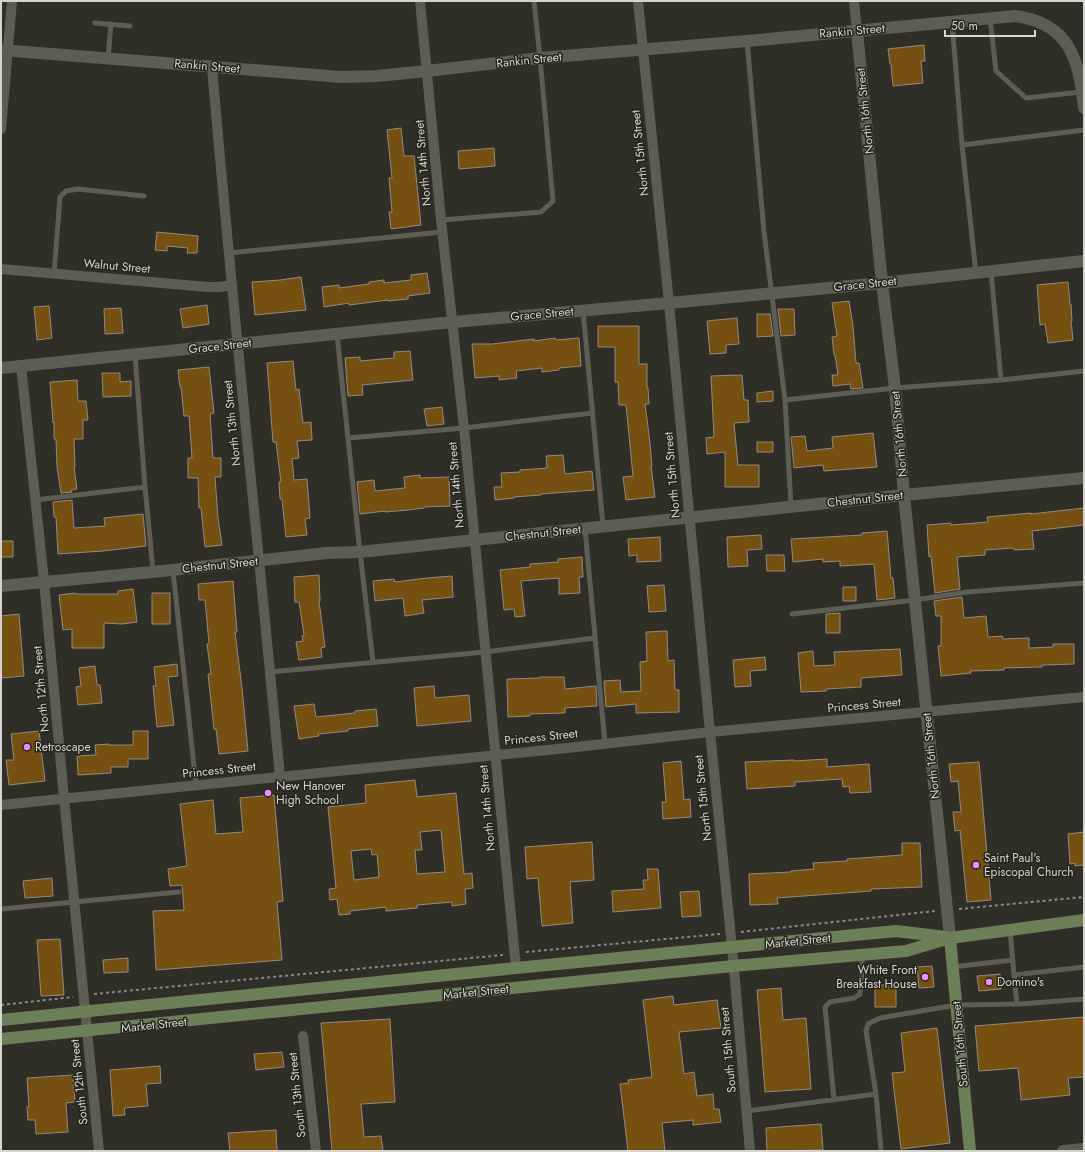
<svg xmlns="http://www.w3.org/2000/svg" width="1085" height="1152" viewBox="0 0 1085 1152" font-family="Jost,sans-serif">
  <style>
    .building { fill: #755010; stroke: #918a82; fill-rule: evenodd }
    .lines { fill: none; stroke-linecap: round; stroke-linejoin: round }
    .path { stroke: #898882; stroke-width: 2; stroke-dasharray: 3 3; stroke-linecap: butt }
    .lane { stroke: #5d5d53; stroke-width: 5 }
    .street { stroke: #5d5d53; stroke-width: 10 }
    .secondary { stroke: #5d5d53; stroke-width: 12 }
    .primary { stroke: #6b8058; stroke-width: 12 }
    .poi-dot { fill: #e88eff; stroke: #26251d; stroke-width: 1.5 }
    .labels { text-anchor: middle; stroke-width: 3; stroke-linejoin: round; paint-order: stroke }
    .street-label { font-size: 12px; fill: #d5d4cf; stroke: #26251d }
    .poi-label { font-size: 12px; fill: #d5d4cf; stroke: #26251d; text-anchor: start }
  </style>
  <rect width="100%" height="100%" fill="#302f27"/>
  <path class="building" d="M924,45L925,61H921L923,83L893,86L891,64H890L888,49Z
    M401,128L404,156H414L421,225L391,229L389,212H392L389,178H392L387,130Z
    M494,148L495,166L459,169L458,151Z
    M157,232L198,236L197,253H187L188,248L167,246V251L155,250Z
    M427,273L430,293L408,296V299L388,301V300L349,305V303L324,307L322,287L339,285V288L369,284V282L384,280V283L411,280V275Z
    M301,277L306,310L255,315L252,282L280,280Z
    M1068,282L1070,304H1071L1072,321H1071L1073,340L1048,343L1045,324L1040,325L1037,285Z
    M849,301L853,326L856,363H859L863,388L851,389L850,384L833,386L832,375H838L835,355H834L832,337L837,336L832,303Z
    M207,305L209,324L183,328L180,309Z
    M49,306L52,338L37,340L34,307Z
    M121,308L123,333L105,334L104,309Z
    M778,309H794L795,335L781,336Z
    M757,314H770L773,336L757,337Z
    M737,318L739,344L726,345V353L710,354L707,321Z
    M598,326H639V364H647V388H648L649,404H645L650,443L652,466H651L655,497L626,500L623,477L633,476L626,405H619L618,382H615V347H598Z
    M555,338L556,340L579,338L581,366L559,368V370L542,372V368L516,371L517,378L499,380V376L475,378L472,344H492L534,339V341Z
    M410,351L413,380L362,385L363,395L348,396L345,358L360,357V361L394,358V352Z
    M293,361L296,390L299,389L303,423L311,422L312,440L297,441L299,458L292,459L294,480L307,479L310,518L305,519L307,535L286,537L282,499H280L279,482H281L276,442H273L267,363Z
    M209,367L214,413L210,414L213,458H221V477H215L218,518L222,545L205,547L201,508H199L198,478H188V458H192L189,416H184L181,387H180L178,370Z
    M102,373H120V382L131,381V396L103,397Z
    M742,375L744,400H748L749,422L734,423L738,465H759V487H725V452L707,454L706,438L714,437L711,376Z
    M77,380L78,401H86L88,420H83V439H74L75,467H74L77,489L71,490L72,492L61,493L57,467L56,439H54V422L53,423L50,382Z
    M773,391V401L757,402V393Z
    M442,407L444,424L427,426L424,409Z
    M873,433L877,467L824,471L823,465L794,468L791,437L805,436L807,451L833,448L832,437Z
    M757,442H773V452H757Z
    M563,455L565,474L592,471L594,490L541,494V495L514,497V498L495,500L494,487H502L501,473L520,472V470L547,468L546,456Z
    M420,475V478L449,477L450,506L424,507V508L408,510L385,512V511L360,514L357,482L374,480L375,491L405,488L404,477Z
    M72,500L74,528L105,526L104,518L143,514L146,546L103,551L58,554L56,517H54L53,502Z
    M1084,508V525L1032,531L1034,549L1014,550V548L985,550V555L957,557L960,589L935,593L931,556L929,557L927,525L951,523V525L988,522L987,517L1031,513V514Z
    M887,531L891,578H893L895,598L877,600L874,564L840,566V561L823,562V559L793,562L791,539L862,535V533Z
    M761,535L762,549L747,550L748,566L728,567L727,537Z
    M660,537L661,561L637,562V555L629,556L628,539Z
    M1,541H13V557H1Z
    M766,555H784L785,571H767Z
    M582,557L583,577H579L580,593L559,594V578L521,581L525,616L515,617L514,609L504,610L500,570L530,567V564L558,562V559Z
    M319,575L320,601H319L325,647L321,648L322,657L299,660L296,642L303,641L302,636L304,635L299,602H295L294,577Z
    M452,576L453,597L422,600L424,613L405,616L403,598L375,601L373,581L394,579L395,582L427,578Z
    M233,581L237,632H235L242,688L248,751L219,754L216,729H214L208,674H211L207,644L209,643L205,600H199L198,584Z
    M664,585L666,611L649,612L647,586Z
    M843,587H856V601H843Z
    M133,589L137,622L122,624L104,623V648H72V629L63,630L59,595L75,593L76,594H118V591Z
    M152,593H170V624H152Z
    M962,597L964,618L986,616L988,637L1002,636L1003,639L1029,638V648L1053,647V644H1074V664L1042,665V667L1004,668V670L970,671L971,673L941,676L938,646H941V616H936L934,601Z
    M840,613V633H826V614Z
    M19,614L24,676L1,678V616Z
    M667,631L668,661L674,660L675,690H679V712L636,713V704L606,707L604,681L620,680L621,692L641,691L640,662L647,661L646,632Z
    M900,649L902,675L861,678V687L826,689V691L801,692L798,653L813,651L814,666L835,665L834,652Z
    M765,657L766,670L750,671L751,686L735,687L733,660Z
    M177,664L178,676L168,677L174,725L157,727L153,686H156L154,667Z
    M95,666L97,685H100L102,703L78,705L76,687L81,686L79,668Z
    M540,677H564L565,689L596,686L597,706L565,708V713L530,714V716L508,717L507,679L540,678Z
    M434,686L435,698L469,695L471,721L417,726L414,688Z
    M314,704L316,717L355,713V711L376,709L378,726L348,729V731L318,734L319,736L299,739L294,706Z
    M39,731L45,781L9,785L6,760H14L11,734Z
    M133,731H148V759H128V767H111V773L78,775L77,756L96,755L95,745L109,744V745H133Z
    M827,759V767L869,764L871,792L850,793L849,786L843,787L842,779L795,782V786L747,789L745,762L794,760V761Z
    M681,761L684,800L690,799L691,817L663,819L662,802H666L663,763Z
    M979,762L991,900L967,902L960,830L955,831L953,812H961L958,781L951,782L949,764Z
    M415,780L417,797L456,793L464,874L472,873L473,888L465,889L466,904L452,906V902L417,905V908L386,911V907L350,911V914L339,915L337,899L330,900L329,889L336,888L328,807L366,803L365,785ZM441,830L445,872L417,874L415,850H422L420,832ZM371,849L372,855L377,854L379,877L354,880L351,851Z
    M274,795L283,901L277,902L282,960L156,970L153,911L184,910L182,885L170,886L168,869L187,866L180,804L213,800L216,834L243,832L240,798Z
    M1084,832V865L1075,866V863L1070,864L1068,834Z
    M592,842L594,880L570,882L573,923L542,926L538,878L527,879L525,847Z
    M902,843H920L922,887L871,889V891L777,898L778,904L750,905L749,874L791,872V871L814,869L813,863L847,861V859L902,855Z
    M647,869H658L661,908L613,912L612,891L644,889L643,880H648Z
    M52,878L53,896L25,898L23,881Z
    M699,891L701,916L682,917L680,892Z
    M60,939L64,995L41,996L37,940Z
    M128,958V972L104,973L103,960Z
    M932,966L934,987L919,988L917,967Z
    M1000,974L1001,989L979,991L977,976Z
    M875,985H896V1007H875Z
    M781,988L783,1020L806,1018L811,1089L765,1092L757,990Z
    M673,996L674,1005L717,1000L721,1028L679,1032L684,1074L694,1072L697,1096L713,1094L714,1109H719L721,1122L693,1125V1120L662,1123L665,1151H628L620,1084L629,1083L628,1080L652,1077L643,1000Z
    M1084,1017V1077L1068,1078L1070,1095L1021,1100L1018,1068L979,1071L975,1026Z
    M390,1019L395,1102L361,1104L364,1137L381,1136L383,1151H332L321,1023Z
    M937,1028L950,1143L901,1149L892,1073L905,1072L901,1033Z
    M282,1052L284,1067L256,1070L254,1054Z
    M160,1066L161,1083L146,1084L148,1106L124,1108L125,1115L113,1116L110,1070Z
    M73,1075L75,1102L66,1103L68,1132L36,1134L35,1120H28L27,1107H29L27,1078Z
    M821,1124L823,1150L767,1151L766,1128Z
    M276,1130L277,1151H230L228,1133Z"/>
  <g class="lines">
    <path class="path" d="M959,909L1084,897
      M741,932L935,911
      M526,952L720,934
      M94,994L503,955
      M1,1005L73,997"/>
    <path class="lane" d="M990,18L996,71L1026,98L1081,92
      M952,22L962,145L976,273
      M95,23L130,26
      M747,41L764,232L785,400L791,506
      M108,58L111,24
      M962,145L1084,130
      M441,220L541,212L553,201L540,58L534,1
      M229,253L442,232
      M991,271L1001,380
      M54,274L60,197L66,191L78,189L144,196
      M583,310L603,526
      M337,334L360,552L373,662
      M135,355L145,487L153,571
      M785,400L895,388L1001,380L1084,371
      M348,438L464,428L592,413
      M35,500L145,487
      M585,529L605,744
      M173,571L196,785
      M792,614L915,600L967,592L1084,583
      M270,672L485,652L595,638
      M1,909L179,892
      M1010,930L1014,975L1084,967
      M952,967L1013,960
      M1014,975L1017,1004
      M876,1094L881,1151
      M834,1100L825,1007L830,1002L854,998L860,994L862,969V955
      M747,1111L876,1094L866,1031L868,1024L880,1018L956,1005L1021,1004L1084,999"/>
    <path class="street" d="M420,1L441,220L464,428L516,968
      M638,1L669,303L710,732L732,947L750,1151
      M854,1L857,31
      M212,67C232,304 258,540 280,777
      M1,129L12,1
      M1,269L208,287H220L232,285
      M21,365L44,581L64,798L99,1151
      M1,805L567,748L710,732L1084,697
      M303,1036L316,1151"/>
    <path class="secondary" d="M857,31L882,283L895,388L904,495L950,938
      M1,50L341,77L377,76L427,71L540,58L747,41L1015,16C1070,23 1079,60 1084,108
      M1,368L453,322L669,303L882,283L1084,261
      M1,586L153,572L327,553L360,552L904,495L1084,478
      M1063,1151L1084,1149"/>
    <path class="primary" d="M950,938L970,1151
      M1,1020L516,968L896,931L946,937
      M1,1039L733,966L906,951L950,938L1084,920"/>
  </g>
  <g class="poi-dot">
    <circle cx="27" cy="747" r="4"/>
    <circle cx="268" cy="793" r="4"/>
    <circle cx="976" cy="865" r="4"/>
    <circle cx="925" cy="977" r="4"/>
    <circle cx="989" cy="982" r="4"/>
  </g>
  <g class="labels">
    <g class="street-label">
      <text transform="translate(852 31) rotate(-5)" y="4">Rankin Street</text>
      <text transform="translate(529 60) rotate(-6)" y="4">Rankin Street</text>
      <text transform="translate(207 66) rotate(5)" y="4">Rankin Street</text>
      <text transform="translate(865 111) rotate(-96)" y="4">North 16th Street</text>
      <text transform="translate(640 153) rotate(-96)" y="4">North 15th Street</text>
      <text transform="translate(423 163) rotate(-95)" y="4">North 14th Street</text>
      <text transform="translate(117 266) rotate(5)" y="4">Walnut Street</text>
      <text transform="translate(865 284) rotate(-6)" y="4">Grace Street</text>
      <text transform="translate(542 314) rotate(-5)" y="4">Grace Street</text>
      <text transform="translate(220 346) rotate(-6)" y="4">Grace Street</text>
      <text transform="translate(232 423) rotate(-96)" y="4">North 13th Street</text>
      <text transform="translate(899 434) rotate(-95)" y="4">North 16th Street</text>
      <text transform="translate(672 475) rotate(-95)" y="4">North 15th Street</text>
      <text transform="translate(456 485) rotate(-95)" y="4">North 14th Street</text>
      <text transform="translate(865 499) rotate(-6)" y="4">Chestnut Street</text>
      <text transform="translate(543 533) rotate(-6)" y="4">Chestnut Street</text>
      <text transform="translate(220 565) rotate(-6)" y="4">Chestnut Street</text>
      <text transform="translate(41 689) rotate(-95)" y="4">North 12th Street</text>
      <text transform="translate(864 705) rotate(-5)" y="4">Princess Street</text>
      <text transform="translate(541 737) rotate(-6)" y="4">Princess Street</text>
      <text transform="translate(931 756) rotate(-96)" y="4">North 16th Street</text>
      <text transform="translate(219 770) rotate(-6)" y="4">Princess Street</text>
      <text transform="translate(703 798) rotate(-96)" y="4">North 15th Street</text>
      <text transform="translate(487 808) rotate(-95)" y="4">North 14th Street</text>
      <text transform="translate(798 941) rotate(-6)" y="4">Market Street</text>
      <text transform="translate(476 992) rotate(-6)" y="4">Market Street</text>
      <text transform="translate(154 1025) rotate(-6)" y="4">Market Street</text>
      <text transform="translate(960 1044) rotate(-95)" y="4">South 16th Street</text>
      <text transform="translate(728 1050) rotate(-95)" y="4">South 15th Street</text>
      <text transform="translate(79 1082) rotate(-96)" y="4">South 12th Street</text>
      <text transform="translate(297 1095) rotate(-96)" y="4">South 13th Street</text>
    </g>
    <g class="poi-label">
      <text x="35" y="751">Retroscape</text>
      <text x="276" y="790">New Hanover<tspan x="276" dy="14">High School</tspan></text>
      <text x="984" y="862">Saint Paul's<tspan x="984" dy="14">Episcopal Church</tspan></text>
      <text x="917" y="974" text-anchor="end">White Front<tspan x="917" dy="14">Breakfast House</tspan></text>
      <text x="997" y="986">Domino's</text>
    </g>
  </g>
  <rect width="1085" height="1152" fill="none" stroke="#d5d4cf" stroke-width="4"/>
  <path d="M945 30v6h90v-6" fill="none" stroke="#d5d4cf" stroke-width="2"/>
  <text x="951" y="30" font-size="12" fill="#d5d4cf" stroke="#26251d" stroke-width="3" paint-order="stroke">50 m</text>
</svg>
